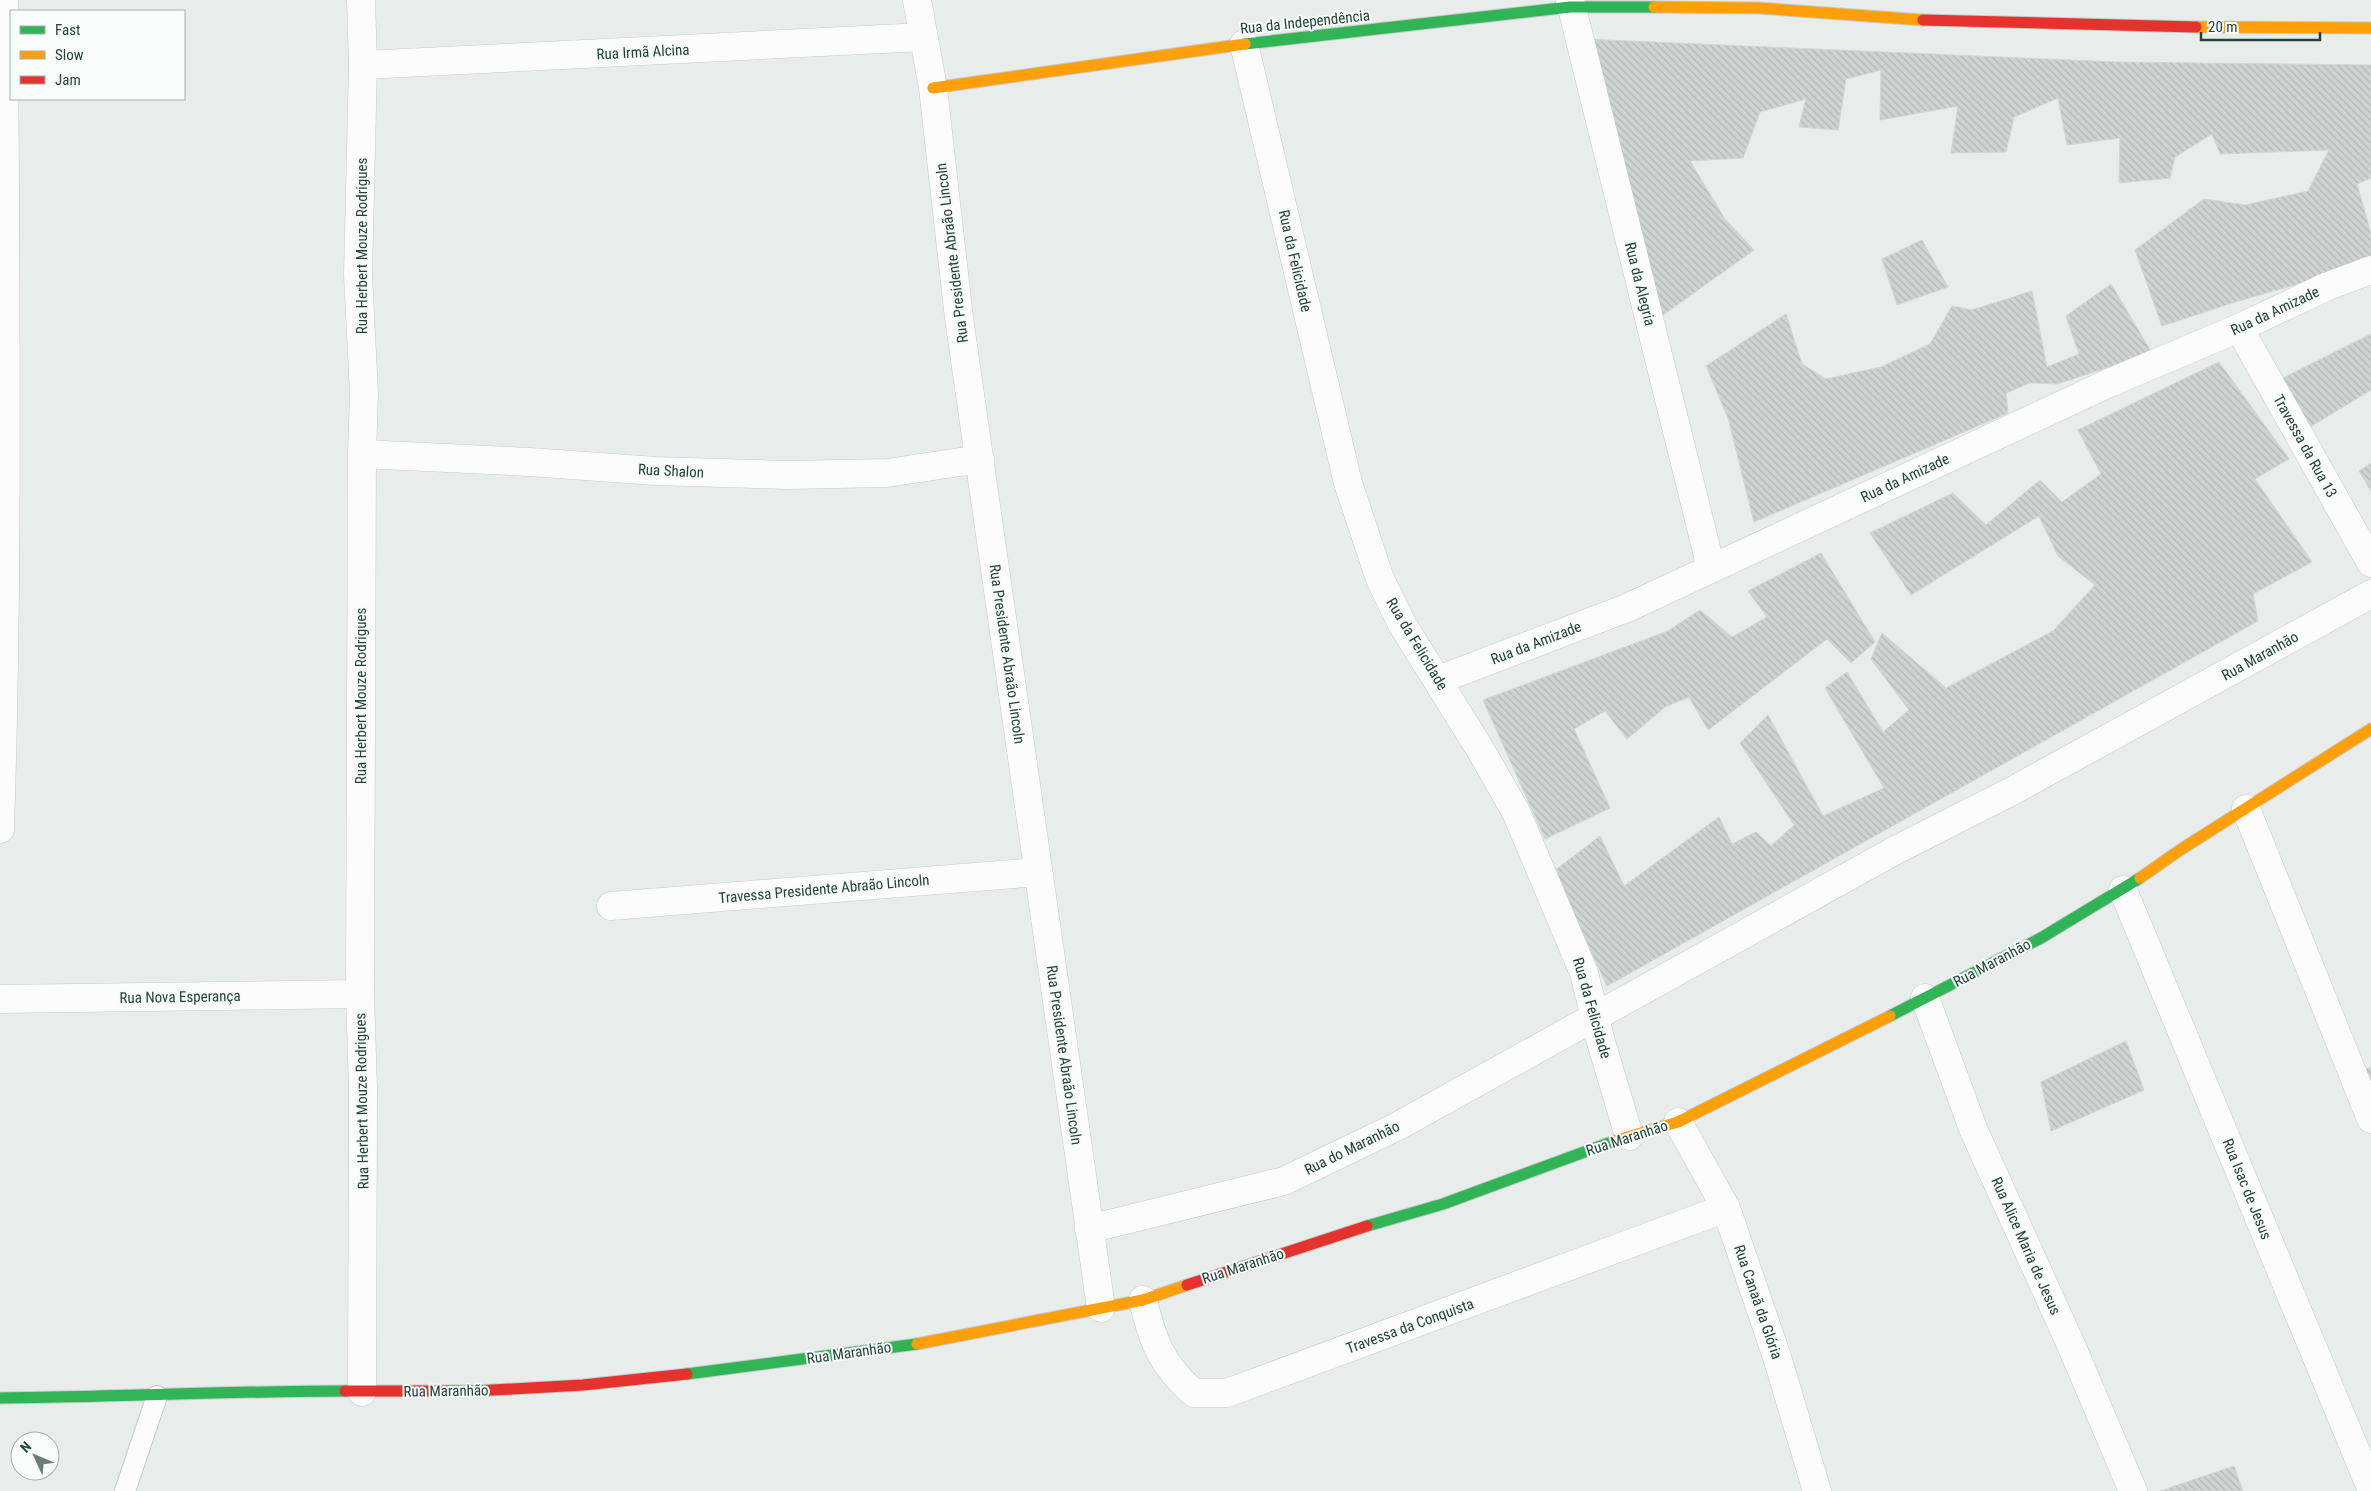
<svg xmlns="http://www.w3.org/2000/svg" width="2371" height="1491" viewBox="0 0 2371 1491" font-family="'Roboto Condensed',sans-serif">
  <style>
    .building { fill: url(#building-back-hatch); stroke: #d1d6d4 }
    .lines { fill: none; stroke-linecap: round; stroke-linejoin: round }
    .lane-casing { stroke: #c5cac8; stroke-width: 22 }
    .street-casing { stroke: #c5cac8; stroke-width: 29 }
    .fast-casing { stroke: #c3cbc8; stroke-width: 13 }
    .slow-casing { stroke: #c3cbc8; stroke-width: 13 }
    .jam-casing { stroke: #c3cbc8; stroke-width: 13 }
    .lane { stroke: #fcfcfc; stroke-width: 20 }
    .street { stroke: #fcfcfc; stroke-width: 28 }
    .fast { stroke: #30b455; stroke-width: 11 }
    .slow { stroke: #ff9f0a; stroke-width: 11 }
    .jam { stroke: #e5322d; stroke-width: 11 }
    .labels { text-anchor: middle; stroke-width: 4; stroke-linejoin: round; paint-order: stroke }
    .street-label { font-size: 15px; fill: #24423a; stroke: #f7fbf9 }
  </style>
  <defs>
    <pattern id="building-back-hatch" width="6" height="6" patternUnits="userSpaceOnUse" patternTransform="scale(1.25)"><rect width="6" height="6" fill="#cfd4d2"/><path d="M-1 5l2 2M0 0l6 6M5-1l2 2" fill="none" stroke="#b2b7b5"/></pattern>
  </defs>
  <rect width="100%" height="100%" fill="#e8edeb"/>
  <path class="building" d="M1583,39L2116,62L2371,65V178L2357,184L2371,233V258L2343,271L2232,303L2162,326L2135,250L2204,199L2245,205L2308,191L2329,150L2220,154L2212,134L2175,157L2170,178L2119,183L2120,138L2067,145L2058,98L2014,117L2006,152L1951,153L1958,106L1880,120L1881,70L1846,79L1838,130L1799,127L1806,99L1760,112L1743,158L1690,161L1725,219L1754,250L1656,320Z
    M1922,240L1948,287L1897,305L1882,259Z
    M2111,284L2152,353L2057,384L2030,383L2006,393L2008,413L1754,522L1728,418L1706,366L1786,314L1802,364L1826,379L1881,367L1930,344L1952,306L1972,310L2032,291L2047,367L2079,354L2066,316Z
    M2371,334V390L2305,430L2273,383Z
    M2219,362L2289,459L2255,479L2312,562L2253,594L2258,621L1607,986L1554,871L1600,836L1624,886L1719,817L1732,844L1756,832L1771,846L1794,825L1740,743L1768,715L1823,816L1884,788L1825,688L1847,672L1883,732L1909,710L1871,659L1882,633L1946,688L2053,631L2095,585L2058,556L2039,516L1911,595L1870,533L1953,493L1986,525L2040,480L2062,502L2101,474L2078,430Z
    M2371,463V491L2359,471Z
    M1821,553L1875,642L1851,663L1827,639L1708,730L1689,697L1665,707L1627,739L1605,711L1574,729L1610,808L1545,839L1483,700L1668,631L1700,610L1732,637L1767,617L1748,591Z
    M2126,1041L2144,1090L2051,1131L2041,1082Z
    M2371,1067V1105L2358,1073Z
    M2234,1466L2243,1491H2160Z"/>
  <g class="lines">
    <g class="lane-casing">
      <path id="lane" d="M125,1491L157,1396"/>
    </g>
    <g class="street-casing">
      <path id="street" d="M361,0L363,65L358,275L364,393L362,454L360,994L363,1088L362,1392
        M917,0L933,88L959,318L1101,1308
        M1570,0L1711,568
        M1244,44L1348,483L1380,579L1402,624L1480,749L1516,812L1584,973L1601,1042L1629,1136
        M363,65L923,37
        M2239,328L2371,563
        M362,454L530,462L655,471L788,475L887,473L980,459
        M1438,680L1627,608L2109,383L2239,328L2328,286L2371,270
        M2246,809L2371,1119
        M0,829C9,553 5,276 4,0
        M2123,890L2371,1488
        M611,906L1038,872
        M1925,998L1974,1131L2072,1347L2133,1491
        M0,999L360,994
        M1678,1122L1726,1208L1777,1357L1817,1491
        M1089,1229L1284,1181L1398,1126L1894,851L2014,790L2371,594
        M1143,1300C1152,1340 1162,1366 1194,1393H1227L1726,1208"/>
    </g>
    <g class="fast-casing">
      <path id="fast" d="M1245,44L1570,7H1654
        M1890,1016L2041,938L2140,878
        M1367,1226L1443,1204L1617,1140
        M687,1374L917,1344
        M0,1398C115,1397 230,1391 345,1391"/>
    </g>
    <g class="slow-casing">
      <path id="slow" d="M1654,7L1758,8L1923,20
        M2196,27L2371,28
        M933,88L1245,44
        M2140,878L2180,850L2371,729
        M1617,1140L1678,1122L1890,1016
        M917,1344L1143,1300L1187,1285"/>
    </g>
    <g class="jam-casing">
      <path id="jam" d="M1923,20L2196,27
        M1187,1285L1367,1226
        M345,1391H475L583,1385L687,1374"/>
    </g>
    <use href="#lane" class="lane"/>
    <use href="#street" class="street"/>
    <use href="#fast" class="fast"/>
    <use href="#slow" class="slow"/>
    <use href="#jam" class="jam"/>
  </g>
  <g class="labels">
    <g class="street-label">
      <text transform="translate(1305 22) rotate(-6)" y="5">Rua da Independência</text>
      <text transform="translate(643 52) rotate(-3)" y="5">Rua Irmã Alcina</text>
      <text transform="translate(362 246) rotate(-90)" y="5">Rua Herbert Mouze Rodrigues</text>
      <text transform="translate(952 253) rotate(-97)" y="5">Rua Presidente Abraão Lincoln</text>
      <text transform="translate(1295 261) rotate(77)" y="5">Rua da Felicidade</text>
      <text transform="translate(1640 284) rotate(76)" y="5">Rua da Alegria</text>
      <text transform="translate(2275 311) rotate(-25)" y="5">Rua da Amizade</text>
      <text transform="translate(2305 446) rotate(61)" y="5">Travessa da Rua 13</text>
      <text transform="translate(671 471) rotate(3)" y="5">Rua Shalon</text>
      <text transform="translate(1905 478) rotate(-25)" y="5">Rua da Amizade</text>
      <text transform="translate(1536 643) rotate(-21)" y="5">Rua da Amizade</text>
      <text transform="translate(1417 644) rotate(59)" y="5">Rua da Felicidade</text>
      <text transform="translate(1007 654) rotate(82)" y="5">Rua Presidente Abraão Lincoln</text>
      <text transform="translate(2260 656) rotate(-29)" y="5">Rua Maranhão</text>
      <text transform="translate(361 696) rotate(-90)" y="5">Rua Herbert Mouze Rodrigues</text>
      <text transform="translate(824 889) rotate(-5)" y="5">Travessa Presidente Abraão Lincoln</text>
      <text transform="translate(1992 963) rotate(-28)" y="5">Rua Maranhão</text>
      <text transform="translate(180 997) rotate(-1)" y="5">Rua Nova Esperança</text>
      <text transform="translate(1592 1008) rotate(74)" y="5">Rua da Felicidade</text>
      <text transform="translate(1064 1055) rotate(82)" y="5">Rua Presidente Abraão Lincoln</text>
      <text transform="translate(362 1101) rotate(-91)" y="5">Rua Herbert Mouze Rodrigues</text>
      <text transform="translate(1627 1138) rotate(-18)" y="5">Rua Maranhão</text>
      <text transform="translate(1352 1148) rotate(-26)" y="5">Rua do Maranhão</text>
      <text transform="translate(2247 1189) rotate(68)" y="5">Rua Isac de Jesus</text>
      <text transform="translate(2026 1246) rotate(66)" y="5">Rua Alice Maria de Jesus</text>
      <text transform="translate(1243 1266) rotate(-18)" y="5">Rua Maranhão</text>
      <text transform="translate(1758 1302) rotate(71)" y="5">Rua Canaã da Glória</text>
      <text transform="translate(1410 1326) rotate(-20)" y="5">Travessa da Conquista</text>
      <text transform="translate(849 1353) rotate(-8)" y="5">Rua Maranhão</text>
      <text transform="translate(446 1391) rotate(-1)" y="5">Rua Maranhão</text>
    </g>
  </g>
  <rect x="10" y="10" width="175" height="90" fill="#f7fbf9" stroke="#a3b1ad"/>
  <rect x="20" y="26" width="25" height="8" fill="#30b455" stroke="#a3b1ad"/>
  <text x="55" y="35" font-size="15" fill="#24423a">Fast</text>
  <rect x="20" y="51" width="25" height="8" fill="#ff9f0a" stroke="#a3b1ad"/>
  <text x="55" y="60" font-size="15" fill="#24423a">Slow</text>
  <rect x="20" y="76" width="25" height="8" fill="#e5322d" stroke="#a3b1ad"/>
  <text x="55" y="85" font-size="15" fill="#24423a">Jam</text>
  <g transform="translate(35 1456) rotate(314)"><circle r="24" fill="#f7fbf9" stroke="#a3b1ad"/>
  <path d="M0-4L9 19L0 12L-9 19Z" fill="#697e78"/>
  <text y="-8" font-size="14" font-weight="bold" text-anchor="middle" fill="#24423a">N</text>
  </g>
  <path d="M2201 32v8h119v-8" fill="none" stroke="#24423a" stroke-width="2.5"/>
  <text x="2208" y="32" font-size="15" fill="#24423a" stroke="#f7fbf9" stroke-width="4" paint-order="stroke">20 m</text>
</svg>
